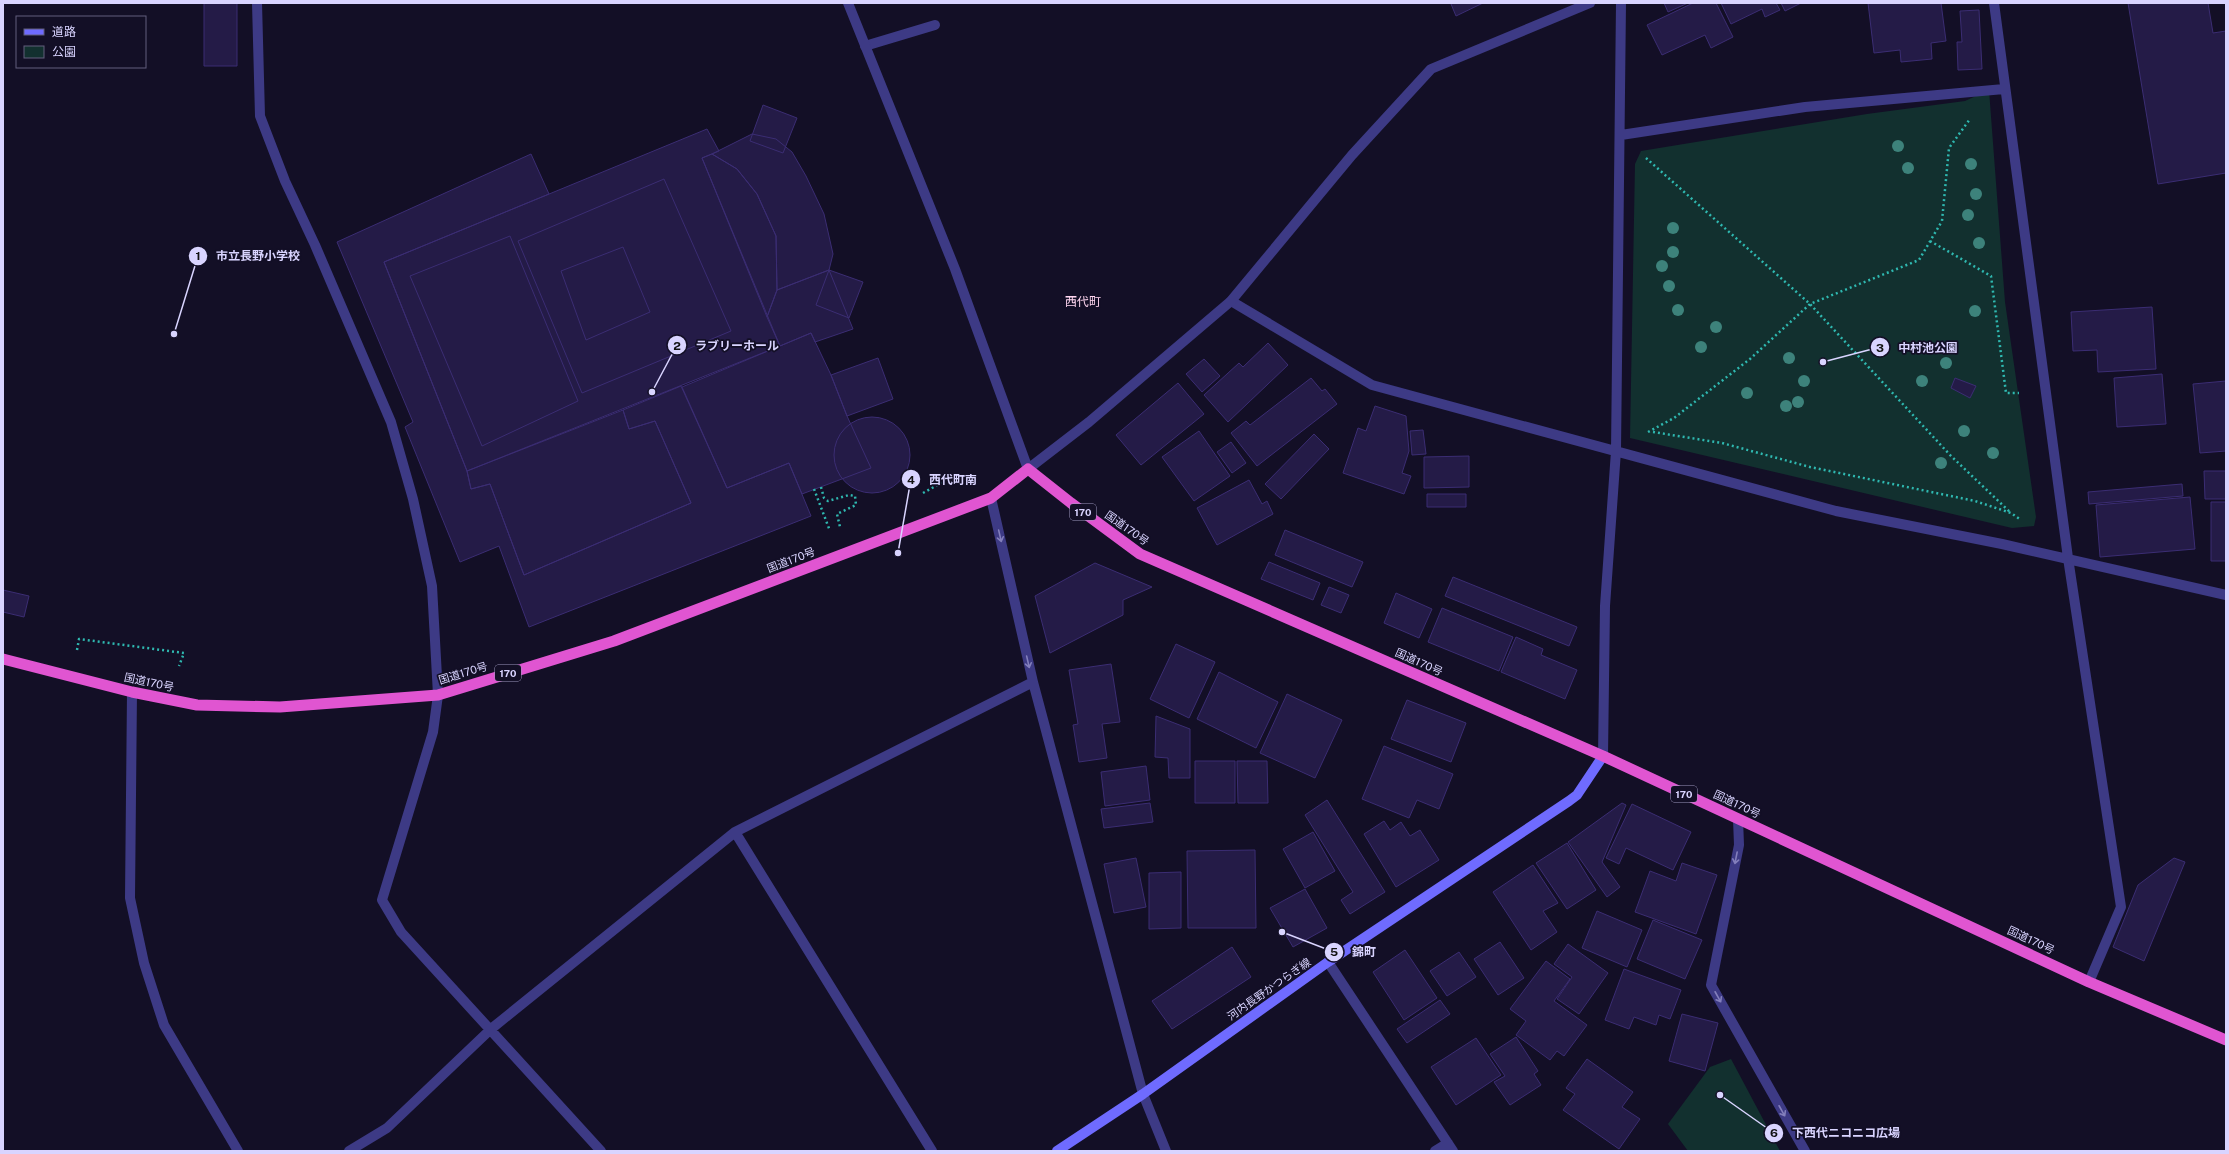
<svg xmlns="http://www.w3.org/2000/svg" width="2229" height="1154" viewBox="0 0 2229 1154" font-family="'Public Sans','Noto Sans JP',sans-serif">
  <style>
    .green { fill: #12302f }
    .building { fill: #241b47; stroke: #3b2d73 }
    .lines { fill: none; stroke-linecap: round; stroke-linejoin: round }
    .path { stroke: #2fb8b0; stroke-width: 2.5; stroke-dasharray: 2 3; stroke-linecap: butt }
    .service { stroke: #3d3a85; stroke-width: 10 }
    .minor { stroke: #3d3a85; stroke-width: 10 }
    .tertiary { stroke: #3d3a85; stroke-width: 10 }
    .secondary { stroke: #6f6bff; stroke-width: 10 }
    .trunk { stroke: #e055d1; stroke-width: 11 }
    .tree { fill: #3d827b }
    .oneway { stroke: #837fbc }
    .labels { text-anchor: middle; stroke-width: 3.5; stroke-linejoin: round; paint-order: stroke }
    .shield { fill: #130f26; stroke: #9e99be; stroke-width: 1 }
    .shield-label { font-size: 10px; font-weight: bold; fill: #d9d4ff }
    .street-label { font-size: 11px; fill: #d9d4ff; stroke: #130f26 }
    .neighbourhood-label { font-size: 12px; fill: #ffd6f0; stroke: #130f26 }
    .leader { fill: none; stroke: #d9d4ff; stroke-width: 1.5 }
    .callout-dot { fill: #d9d4ff; stroke: #130f26; stroke-width: 1.5 }
    .mark-label { font-size: 12px; text-anchor: middle; font-weight: bold; fill: #111 }
    .callout-label { font-size: 12px; text-anchor: middle; font-weight: bold; fill: #d9d4ff; stroke: #130f26; stroke-width: 3.5; stroke-linejoin: round; paint-order: stroke }
  </style>
  <rect width="100%" height="100%" fill="#130f26"/>
  <path class="green" d="M1989,90L2005,302L2036,517L2034,526L2012,528L1630,438L1635,164L1641,151L1867,114L1965,101Z
    M1731,1059L1780,1151H1688L1668,1124L1710,1067Z"/>
  <path class="building" d="M204,3H237V66H204Z
    M1454,3H1483L1456,16L1451,4Z
    M1664,3H1688L1668,12Z
    M1693,3H1716L1733,37L1711,48L1705,35L1662,55L1647,25Z
    M1721,3H1776L1780,10L1765,17L1762,9L1731,24Z
    M1781,3H1801L1785,11Z
    M1868,3H1941L1946,41L1931,43L1932,59L1901,62L1900,50L1874,53Z
    M2128,3H2208L2213,33L2226,31V173L2158,184Z
    M1979,10L1982,69L1958,70L1957,42H1962L1960,11Z
    M763,105L797,118L783,153L750,141Z
    M707,129L719,151L702,158L780,346L467,471L384,262Z
    M752,134L776,139L792,152L806,176L824,214L833,254L829,270L777,290L776,236L757,194L737,169L712,154Z
    M531,154L549,194L384,262L467,471L471,489L490,484L524,575L691,503L655,421L629,429L623,410L681,386L727,488L789,463L811,516L529,627L499,546L460,562L405,427L413,422L337,242Z
    M712,154L737,169L757,194L776,236L777,290L767,317L702,158Z
    M664,179L731,331L582,393L518,241Z
    M510,236L578,401L482,446L410,276Z
    M623,247L650,312L586,340L561,271Z
    M829,270L863,282L849,318L816,305Z
    M829,270L853,329L815,342L811,333L780,346L767,317L777,290Z
    M2152,307L2156,369L2098,372L2097,350L2073,351L2071,312Z
    M811,333L831,375L847,416L871,468L802,494L789,463L727,488L682,387Z
    M1268,343L1288,365L1228,422L1204,395L1239,363L1243,367Z
    M878,358L893,399L847,416L831,375Z
    M1204,359L1220,376L1202,392L1186,374Z
    M2162,374L2166,424L2117,427L2114,378Z
    M1311,378L1322,391L1325,389L1337,404L1257,466L1231,433L1246,421L1250,425Z
    M1955,378L1976,386L1970,398L1951,388Z
    M2226,381V451L2200,453L2193,384Z
    M1178,383L1204,414L1141,465L1116,435Z
    M1375,406L1406,416L1409,451L1402,473L1411,476L1404,494L1343,473L1358,428L1366,431Z
    M623,410L629,429L655,421L691,503L524,575L490,484L471,489L467,471Z
    M834 455a38 38 0 1 1 76 0a38 38 0 1 1-76 0Z
    M1423,430L1426,454L1412,455L1410,431Z
    M1199,431L1230,476L1194,501L1162,457Z
    M1314,434L1329,449L1281,499L1265,484Z
    M1231,442L1246,463L1232,473L1217,452Z
    M1469,456V487L1424,488V457Z
    M2204,471H2226V499H2205Z
    M1249,480L1262,504L1267,501L1273,514L1217,545L1197,508Z
    M2182,484L2183,496L2089,504L2088,492Z
    M1427,494H1466V507H1427Z
    M2190,497L2195,549L2100,557L2096,505Z
    M2211,502H2226V561H2211Z
    M1285,530L1363,562L1352,587L1275,555Z
    M1269,562L1320,583L1313,600L1261,579Z
    M1095,563L1152,587L1123,600V615L1050,653L1035,596Z
    M1453,577L1577,627L1569,646L1445,596Z
    M1329,587L1349,595L1341,613L1321,605Z
    M3,590L29,596L24,617L3,612Z
    M1396,593L1432,609L1419,638L1384,623Z
    M1442,608L1513,637L1499,671L1428,642Z
    M1516,637L1543,649L1541,655L1577,670L1565,699L1501,672Z
    M1176,644L1215,662L1189,718L1150,699Z
    M1111,664L1120,722L1102,724L1107,758L1079,762L1073,725L1078,724L1069,670Z
    M1219,672L1278,702L1256,748L1197,719Z
    M1287,694L1342,720L1315,778L1260,753Z
    M1407,700L1466,723L1451,762L1391,739Z
    M1156,716L1190,729V778H1169L1168,758L1155,757Z
    M1384,746L1453,774L1439,809L1417,800L1409,818L1362,799Z
    M1195,761H1235V803H1195Z
    M1237,761H1267L1268,803H1238Z
    M1146,766L1150,800L1105,806L1101,772Z
    M1327,800L1385,892L1350,914L1341,900L1353,892L1305,815Z
    M1150,803L1153,822L1104,828L1101,809Z
    M1622,803L1626,805L1602,862L1620,887L1607,897L1568,842Z
    M1632,804L1691,832L1673,870L1626,848L1619,864L1606,858Z
    M1384,821L1390,830L1401,822L1410,836L1420,830L1439,860L1396,887L1364,834Z
    M1313,832L1335,871L1305,888L1283,849Z
    M1567,843L1596,890L1567,909L1536,863Z
    M1255,850L1256,928H1188L1187,851Z
    M1136,858L1146,907L1114,913L1104,864Z
    M2174,858L2185,862L2144,961L2113,947L2138,885Z
    M1682,863L1717,875L1696,934L1635,912L1650,871L1676,881Z
    M1533,865L1558,903L1543,911L1557,932L1531,950L1493,892Z
    M1181,872V928L1149,929V873Z
    M1305,889L1327,928L1293,947L1270,908Z
    M1597,911L1642,930L1627,967L1582,948Z
    M1653,920L1702,940L1685,979L1637,959Z
    M1500,942L1524,978L1498,995L1474,959Z
    M1568,944L1608,973L1579,1014L1557,999L1572,977L1554,964Z
    M1232,947L1251,977L1172,1029L1152,1001Z
    M1405,950L1437,998L1404,1020L1373,972Z
    M1459,952L1476,977L1447,996L1430,971Z
    M1546,961L1570,979L1554,1001L1587,1025L1564,1056L1557,1051L1550,1060L1516,1035L1526,1021L1510,1009Z
    M1624,969L1681,990L1670,1019L1659,1015L1656,1025L1634,1017L1629,1029L1605,1020Z
    M1440,1000L1450,1014L1407,1043L1397,1029Z
    M1682,1014L1718,1023L1705,1071L1669,1061Z
    M1516,1037L1538,1071L1534,1074L1541,1085L1510,1105L1494,1082L1505,1076L1490,1054Z
    M1476,1038L1501,1075L1456,1105L1431,1067Z
    M1587,1059L1633,1092L1622,1107L1640,1119L1619,1149L1563,1110L1575,1094L1566,1088Z"/>
  <g class="lines">
    <path class="path" d="M1646,158L1810,304L1951,456L2011,513
      M1930,241L1991,276L2006,393H2019
      M1648,432L1674,418L1750,359L1810,304L1919,260L1942,221L1949,148L1970,119
      M1653,432L1722,443L1810,467L1975,501L2011,513L2021,520
      M821,487L824,498L828,501L849,495L855,496L856,505L837,514L840,527
      M814,489L830,531
      M923,493L948,479
      M77,650L79,639L184,653L179,666"/>
    <path class="service" d="M865,46L935,25"/>
    <path class="minor" d="M257,3L260,116L285,181L315,245L391,422L413,499L432,586L438,695L433,732L382,900L401,932L601,1151
      M1994,3L2068,558L2121,907L2089,982
      M1621,135L1805,107L2004,89
      M1231,301L1372,385L1836,511L2002,544L2226,595
      M991,498L1033,682L1143,1094L1166,1151
      M132,692L130,898L144,963L164,1025L238,1151
      M1603,756L1605,606L1616,451L1621,3
      M1738,819L1739,845L1711,985L1805,1151
      M735,832L932,1151
      M1328,962L1453,1151
      M349,1151L387,1128L491,1029L735,832L1033,682
      M1435,1151L1448,1143"/>
    <path class="tertiary" d="M848,3L955,269L1028,469L1089,422L1231,301L1352,155L1431,69L1590,3"/>
    <path class="secondary" d="M1057,1151L1143,1094L1328,962L1569,801L1577,795L1603,756"/>
    <path class="trunk" d="M3,659L132,692L197,705L280,707L438,695L614,641L991,498L1028,469L1071,503L1140,554L1603,756L2089,982L2226,1040"/>
  </g>
  <g class="tree">
    <circle cx="1898" cy="146" r="6"/>
    <circle cx="1971" cy="164" r="6"/>
    <circle cx="1908" cy="168" r="6"/>
    <circle cx="1976" cy="194" r="6"/>
    <circle cx="1968" cy="215" r="6"/>
    <circle cx="1673" cy="228" r="6"/>
    <circle cx="1979" cy="243" r="6"/>
    <circle cx="1673" cy="252" r="6"/>
    <circle cx="1662" cy="266" r="6"/>
    <circle cx="1669" cy="286" r="6"/>
    <circle cx="1678" cy="310" r="6"/>
    <circle cx="1975" cy="311" r="6"/>
    <circle cx="1716" cy="327" r="6"/>
    <circle cx="1701" cy="347" r="6"/>
    <circle cx="1789" cy="358" r="6"/>
    <circle cx="1946" cy="363" r="6"/>
    <circle cx="1804" cy="381" r="6"/>
    <circle cx="1922" cy="381" r="6"/>
    <circle cx="1747" cy="393" r="6"/>
    <circle cx="1798" cy="402" r="6"/>
    <circle cx="1786" cy="406" r="6"/>
    <circle cx="1964" cy="431" r="6"/>
    <circle cx="1993" cy="453" r="6"/>
    <circle cx="1941" cy="463" r="6"/>
  </g>
  <defs><path id="oneway-shaft" d="M-6 0H5M1.5-3L5.5 0L1.5 3" fill="none" stroke-width="1.6" stroke-linecap="round" stroke-linejoin="round"/></defs>
  <g class="oneway">
    <use href="#oneway-shaft" transform="translate(1000 536) rotate(77)"/>
    <use href="#oneway-shaft" transform="translate(1028 662) rotate(77)"/>
    <use href="#oneway-shaft" transform="translate(1736 858) rotate(101)"/>
    <use href="#oneway-shaft" transform="translate(1718 997) rotate(61)"/>
    <use href="#oneway-shaft" transform="translate(1782 1111) rotate(61)"/>
  </g>
  <g class="labels">
    <g class="shield">
      <rect x="1070" y="504" width="26" height="16" rx="3"/>
      <rect x="495" y="665" width="26" height="16" rx="3"/>
      <rect x="1671" y="786" width="26" height="16" rx="3"/>
    </g>
    <g class="shield-label">
      <text x="1083" y="516">170</text>
      <text x="508" y="677">170</text>
      <text x="1684" y="798">170</text>
    </g>
    <g class="street-label">
      <text transform="translate(1127 528) rotate(35)" y="4">国道170号</text>
      <text transform="translate(791 560) rotate(-21)" y="4">国道170号</text>
      <text transform="translate(1419 662) rotate(24)" y="4">国道170号</text>
      <text transform="translate(463 673) rotate(-17)" y="4">国道170号</text>
      <text transform="translate(149 682) rotate(12)" y="4">国道170号</text>
      <text transform="translate(1737 804) rotate(25)" y="4">国道170号</text>
      <text transform="translate(2031 940) rotate(25)" y="4">国道170号</text>
      <text transform="translate(1269 989) rotate(-35)" y="4">河内長野かつらぎ線</text>
    </g>
    <g class="neighbourhood-label">
      <text x="1083" y="306">西代町</text>
    </g>
  </g>
  <path class="leader" d="M174 334L198 256M652 392L677 345M1823 362L1880 347M898 553L911 479M1282 932L1334 952M1720 1095L1774 1133"/>
  <g class="callout-dot">
    <circle cx="174" cy="334" r="4"/>
    <circle cx="652" cy="392" r="4"/>
    <circle cx="1823" cy="362" r="4"/>
    <circle cx="898" cy="553" r="4"/>
    <circle cx="1282" cy="932" r="4"/>
    <circle cx="1720" cy="1095" r="4"/>
    <circle cx="198" cy="256" r="10"/>
    <circle cx="677" cy="345" r="10"/>
    <circle cx="1880" cy="347" r="10"/>
    <circle cx="911" cy="479" r="10"/>
    <circle cx="1334" cy="952" r="10"/>
    <circle cx="1774" cy="1133" r="10"/>
  </g>
  <g class="mark-label">
    <text x="198" y="260">1</text>
    <text x="677" y="350">2</text>
    <text x="1880" y="352">3</text>
    <text x="911" y="484">4</text>
    <text x="1334" y="956">5</text>
    <text x="1774" y="1137">6</text>
  </g>
  <g class="callout-label">
    <text x="258" y="260">市立長野小学校</text>
    <text x="737" y="350">ラブリーホール</text>
    <text x="1928" y="352">中村池公園</text>
    <text x="953" y="484">西代町南</text>
    <text x="1364" y="956">錦町</text>
    <text x="1846" y="1137">下西代ニコニコ広場</text>
  </g>
  <rect width="2229" height="1154" fill="none" stroke="#d9d4ff" stroke-width="8"/>
  <rect x="16" y="16" width="130" height="52" fill="#130f26" stroke="#625e7d"/>
  <rect x="24" y="29" width="20" height="6" fill="#6f6bff" stroke="#625e7d"/>
  <text x="52" y="36" font-size="12" fill="#d9d4ff">道路</text>
  <rect x="24" y="46" width="20" height="12" fill="#12302f" stroke="#625e7d"/>
  <text x="52" y="56" font-size="12" fill="#d9d4ff">公園</text>
</svg>
